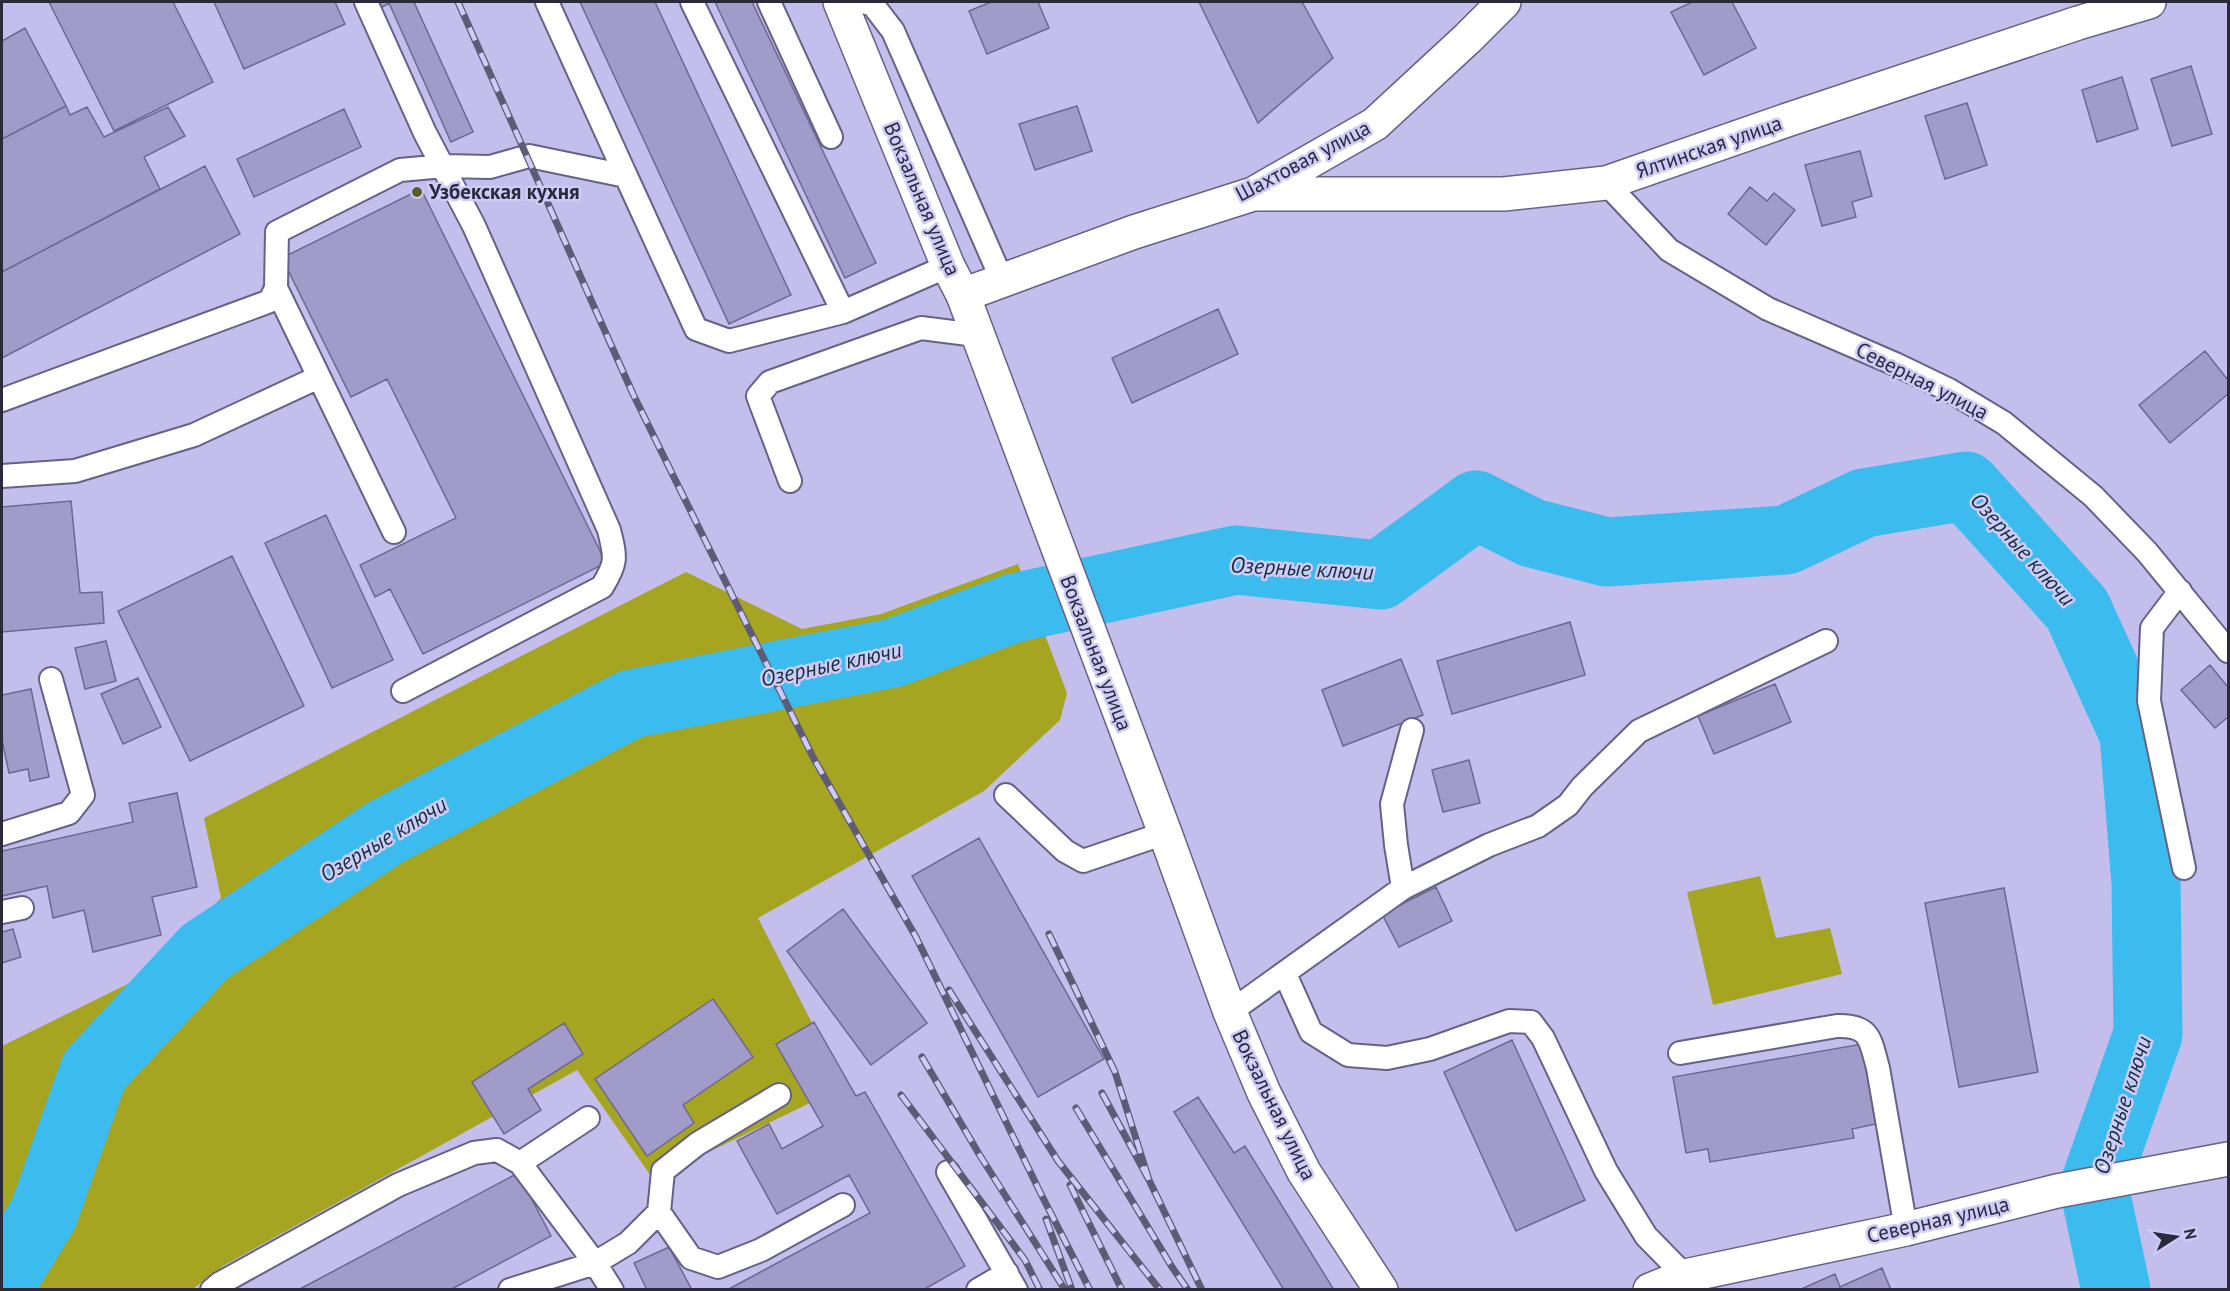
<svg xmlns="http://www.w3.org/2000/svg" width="2230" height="1291" viewBox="0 0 2230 1291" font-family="'PT Sans',sans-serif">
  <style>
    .green { fill: #a6a521 }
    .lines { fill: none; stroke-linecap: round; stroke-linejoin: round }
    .river { stroke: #3cbbee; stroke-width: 69 }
    .building { fill: #a09bc8; stroke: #6d6892; stroke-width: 1.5 }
    .lane-casing { stroke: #666189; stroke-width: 26 }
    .street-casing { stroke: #666189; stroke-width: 36 }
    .secondary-casing { stroke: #666189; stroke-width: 36 }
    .lane { stroke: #fff; stroke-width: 22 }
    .street { stroke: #fff; stroke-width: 33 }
    .secondary { stroke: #fff; stroke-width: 33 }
    .rail-casing { stroke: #5e5b75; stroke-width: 7 }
    .rail { stroke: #cfcbf9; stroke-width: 4.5; stroke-dasharray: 14; stroke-linecap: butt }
    .poi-dot { fill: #5c5d2a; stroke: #cfcbf9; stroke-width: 2 }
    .labels { text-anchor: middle; stroke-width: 5; stroke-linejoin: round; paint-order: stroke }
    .street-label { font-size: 21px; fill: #2b293a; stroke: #cfcbf9 }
    .poi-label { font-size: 21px; font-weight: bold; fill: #2b293a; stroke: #cfcbf9; text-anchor: start }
    .water-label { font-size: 22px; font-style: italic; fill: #152f3b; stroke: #cfcbf9 }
  </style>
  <rect width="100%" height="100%" fill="#c3beec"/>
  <path class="green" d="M1018,564L1067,693L1060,720L984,791L758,918L811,1021L849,1084L653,1179L577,1070L223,1266L193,1289L2,1290V1046L156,970L221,898L204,818L686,572L802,629L881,614Z
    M1760,876L1776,938L1830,928L1842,974L1713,1005L1687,892Z"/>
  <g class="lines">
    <path class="river" d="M2,1282L44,1213L94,1071L205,952L386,832L631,704L893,653L1014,608L1236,560L1380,575L1476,505L1532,533L1607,552L1786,540L1864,503L1966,486L2077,609L2134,734L2146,883L2148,1034L2094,1187L2116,1290"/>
  </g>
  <path class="building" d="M49,2H173L213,82L114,131Z
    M214,2H335L345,24L244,69Z
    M378,2H414L473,132L451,142L389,3L381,8Z
    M580,2H655L791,295L729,324Z
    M715,2H752L876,263L845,278Z
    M991,2H1038L1049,28L987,54L969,11Z
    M1199,2H1302L1333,58L1258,123Z
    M1692,2H1732L1756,48L1704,75L1671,12Z
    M25,28L66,106L2,139V41Z
    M2191,66L2212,134L2172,146L2151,79Z
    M2122,77L2138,129L2097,142L2082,90Z
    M1967,103L1987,165L1945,179L1925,116Z
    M66,106L70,115L87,107L104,137L168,107L185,136L144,157L160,189L2,272V139Z
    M1077,106L1092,151L1035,170L1019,124Z
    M344,109L361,147L254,197L237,159Z
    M1860,151L1872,196L1852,202L1856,217L1822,226L1805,165Z
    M205,166L240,234L2,358V272Z
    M1750,187L1767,201L1774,193L1795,210L1766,245L1728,214Z
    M421,189L606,563L423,654L390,589L375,597L360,565L456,518L387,379L351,397L282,258Z
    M1218,309L1238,354L1132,403L1112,358Z
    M2205,351L2228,380V394L2170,443L2139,405Z
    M71,501L80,593L102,592L104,623L2,632V507Z
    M326,515L393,660L332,688L265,543Z
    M232,556L304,706L190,761L118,611Z
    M1570,622L1585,675L1452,714L1437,661Z
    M106,641L116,681L85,689L75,648Z
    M1401,659L1423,715L1343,746L1322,690Z
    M2210,665L2228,687V717L2215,728L2181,690Z
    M138,678L161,727L123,744L101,694Z
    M1775,684L1791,722L1714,754L1698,716Z
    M31,689L49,777L30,781L28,769L9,773L2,740V695Z
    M1469,760L1480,803L1443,812L1432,770Z
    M177,793L197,887L152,897L161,935L93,952L84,910L53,918L47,886L2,896V851L133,822L129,803Z
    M979,838L1104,1059L1038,1097L912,876Z
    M1436,887L1452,921L1399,947L1382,914Z
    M2004,888L2038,1072L1959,1087L1925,903Z
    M843,909L927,1023L871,1065L787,951Z
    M13,929L21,957L2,963V932Z
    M713,999L753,1057L683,1105L694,1123L647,1156L595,1079Z
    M814,1022L856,1096L865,1092L965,1266L923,1290H727L870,1213L849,1175L777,1214L737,1141L769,1124L782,1149L823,1126L776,1044Z
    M564,1023L583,1054L528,1089L541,1110L504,1134L472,1082Z
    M1512,1040L1585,1200L1516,1231L1444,1072Z
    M1862,1044L1876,1124L1852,1129L1854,1138L1710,1162L1708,1149L1686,1153L1673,1077Z
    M1198,1097L1234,1153L1245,1146L1334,1290H1284L1174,1112Z
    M518,1173L551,1236L450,1290H298Z
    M669,1247L692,1290H647L634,1263Z
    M1882,1268L1891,1290H1799L1835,1274L1840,1287Z"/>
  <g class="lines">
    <g class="lane-casing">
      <path id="lane" d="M366,2L425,133L474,226L609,530C616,558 617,563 602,587L403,691
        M547,2L626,176
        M692,2L843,312
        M769,2L831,137
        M863,2L873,5L893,31L1002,280
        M1606,183L1669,250L1768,309L1895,364L1949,390L2004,423L2093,496L2147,552L2228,651
        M276,288L394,532
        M2,400L270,301L276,288L277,232L400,170L444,166L490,167L529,156L626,176L696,329L729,341L843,312L948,266
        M2,476L75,471L194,435L319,377
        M790,481L758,396L770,382L921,328L976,335
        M2180,591L2152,628L2149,701L2184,868
        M1006,795L1065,851L1083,861L1165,833
        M2,834L69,813L83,795L51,679
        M1403,888L1396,845L1392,804L1412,730
        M2,912L22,908
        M1285,974L1311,1032L1348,1055L1387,1058L1430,1049L1509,1021L1531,1022L1543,1038L1606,1171L1646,1236L1694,1285
        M1230,1012L1403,888L1489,845L1538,826L1568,805L1582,787L1639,731L1826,641
        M1680,1053L1837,1026C1871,1025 1870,1040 1878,1068L1906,1229
        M520,1163L588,1118
        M948,1172L1016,1290
        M659,1212L691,1258L718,1267L761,1250L843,1205
        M212,1290L219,1284L398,1185L474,1153L497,1150L520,1163L595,1263L612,1290
        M510,1290L595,1263L628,1243L659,1212L663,1171L697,1144L779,1095
        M978,1290L1007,1273"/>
    </g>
    <g class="street-casing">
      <path id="street" d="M1253,194H1504L1606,183L1787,120L2078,23L2149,2
        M963,295L1134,232L1253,194L1375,124L1468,38L1504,2
        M1650,1290L1685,1276L1906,1229L2057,1191L2228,1159"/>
    </g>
    <g class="secondary-casing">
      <path id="secondary" d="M840,2L948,266L963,295L1165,833L1230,1012L1264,1093L1304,1172L1381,1290"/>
    </g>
    <use href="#lane" class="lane"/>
    <use href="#street" class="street"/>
    <use href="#secondary" class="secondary"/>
    <g class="rail-casing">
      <path id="rail" d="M458,2L633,394L732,595L814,759L916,937L1041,1194L1090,1290
        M1049,934L1115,1072L1149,1180
        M949,990L1058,1161L1160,1290
        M922,1057L979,1154L1065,1290
        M1102,1093L1149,1180L1202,1290
        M901,1095L1025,1260L1040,1290
        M1076,1108L1172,1267L1188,1290
        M1070,1185L1122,1290
        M1046,1219L1072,1290"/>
    </g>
    <use href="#rail" class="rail"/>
  </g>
  <circle class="poi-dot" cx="417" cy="192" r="6"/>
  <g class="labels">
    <g class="street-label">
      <text transform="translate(1709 147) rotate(-19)" y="7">Ялтинская улица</text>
      <text transform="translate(1303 161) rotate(-28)" y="7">Шахтовая улица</text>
      <text transform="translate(922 199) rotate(67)" y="7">Вокзальная улица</text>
      <text transform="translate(1922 381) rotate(27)" y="7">Северная улица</text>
      <text transform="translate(1096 653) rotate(69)" y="7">Вокзальная улица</text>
      <text transform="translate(1274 1105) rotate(64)" y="7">Вокзальная улица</text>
      <text transform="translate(1938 1220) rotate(-13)" y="7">Северная улица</text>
    </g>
    <g class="poi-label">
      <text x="429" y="199">Узбекская кухня</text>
    </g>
    <g class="water-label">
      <text transform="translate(2023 549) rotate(48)" y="8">Озерные ключи</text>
      <text transform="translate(1302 568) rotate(3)" y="8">Озерные ключи</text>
      <text transform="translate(831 664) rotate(-12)" y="8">Озерные ключи</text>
      <text transform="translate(383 839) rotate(-31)" y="8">Озерные ключи</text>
      <text transform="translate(2122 1105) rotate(-72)" y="8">Озерные ключи</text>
    </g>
  </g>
  <rect width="2230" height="1291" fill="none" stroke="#2b293a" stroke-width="6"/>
  <g transform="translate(2176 1237) rotate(78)" stroke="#cfcbf9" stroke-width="4.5" paint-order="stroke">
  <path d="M0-4.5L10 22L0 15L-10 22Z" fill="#2b293a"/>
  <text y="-9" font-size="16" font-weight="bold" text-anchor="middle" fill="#2b293a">N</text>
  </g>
</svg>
